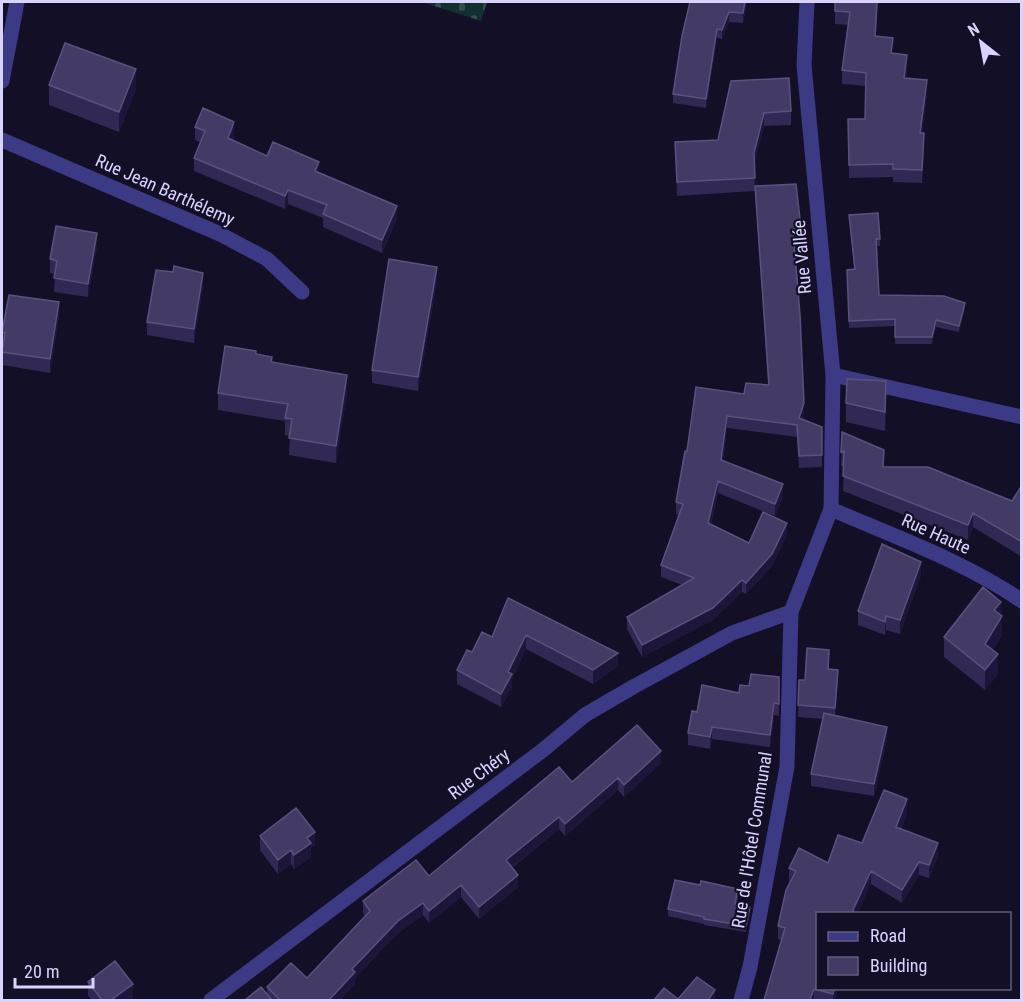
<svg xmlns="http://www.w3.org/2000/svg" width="1023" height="1002" viewBox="0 0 1023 1002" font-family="'Roboto Condensed',sans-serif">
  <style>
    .cemetery { fill: url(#cemetery-stones) }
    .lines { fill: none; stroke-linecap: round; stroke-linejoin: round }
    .minor { stroke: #3d3a85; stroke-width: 15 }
    .tertiary { stroke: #3d3a85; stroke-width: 15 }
    .wall { fill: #312854 }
    .shaded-wall { fill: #1d163a }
    .building { fill: #433a66; stroke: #5a527e; stroke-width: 1.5 }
    .labels { text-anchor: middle; stroke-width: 4.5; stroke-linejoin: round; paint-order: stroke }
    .street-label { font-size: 18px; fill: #d9d4ff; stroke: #130f26 }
  </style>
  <defs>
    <pattern id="cemetery-stones" width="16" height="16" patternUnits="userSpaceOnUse" patternTransform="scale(1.5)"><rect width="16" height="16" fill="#12302f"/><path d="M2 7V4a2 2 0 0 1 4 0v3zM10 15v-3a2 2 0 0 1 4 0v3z" fill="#344d4e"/></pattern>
  </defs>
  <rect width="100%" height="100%" fill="#130f26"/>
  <path class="cemetery" d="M422,2H487L481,21Z"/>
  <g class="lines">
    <path class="minor" d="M2,81L17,2
      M2,140L220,234L267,259L302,292
      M833,375L1022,417
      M831,509C895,537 964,561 1022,601
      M211,1000L543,750L585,715L633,687L732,633L791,612"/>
    <path class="tertiary" d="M741,1000L750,967L787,767L791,612L831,509L833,375L804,65L807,2"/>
  </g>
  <path class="wall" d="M690,2H747L743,23L729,22L722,39L717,38L706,108L673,103V94Z
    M835,2H878L876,36L907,68L906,78L927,93L922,133L924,146L922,183L893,182V177L849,178L848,119H865L866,86L842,84V70L849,25L835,24Z
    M731,81L791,111V125L764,126L754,164L755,191L677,196L675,142L718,140Z
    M49,85L136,89L119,132L49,105Z
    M195,127L234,136L233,140L267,156L319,173L397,219L382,253L323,227V218L288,204L285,209L194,171V158L201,143L195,140Z
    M755,186L801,228V240L794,241L804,415L803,419L822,427V467L799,468L797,437L727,428L723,461L783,496L775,516L718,493L711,524L749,543L787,535L772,566L746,594L742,592L713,620L642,657L627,629V617L682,585L661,577V565L679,515L676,514V502L687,451L744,394L768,385Z
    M849,215L880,239V246H877L879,295L965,309L959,332L936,327L932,344H895V326L849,328L847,270H854Z
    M97,246L88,297L54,292L55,274L50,273V259Z
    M173,272L203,286L194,343L147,335V322Z
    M437,280L418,391L372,383V370Z
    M59,316L50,373L2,365L3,346L2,345V332Z
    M256,354L347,393L336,463L289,455L290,436L285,435V421L218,410V393Z
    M886,401L885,431L846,422V403Z
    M842,432L884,467L1012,501L1022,485V557L973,527L968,540L843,491L844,466H841Z
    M921,575L900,634L886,630L885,635L858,625V611Z
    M508,598L618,666L593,684L526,649L512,679V687L501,707L457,684V670L472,652L492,637Z
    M1001,615L1002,635L993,650L998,674L985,690L944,657V637Z
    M829,662V669L838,682L835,715L887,739L874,796L811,786V774L823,719L798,717L799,680H805Z
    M779,677V716L774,715L770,747L712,739L710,749L688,745V733L697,712L739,693L749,686Z
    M661,763L624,797L618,790L565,836L559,829L512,868L518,887L479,919L461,897L429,923L423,915L398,933L355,978V984L340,1000H245L267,995V987L307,978L365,916L363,913V901L429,876L572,782Z
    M907,813L901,829L938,856L929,878L919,875L902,903L871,884L818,914L838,988L835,1000H764L781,940L778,939V926L790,881H789V868L828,863L862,843Z
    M260,836L315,845L311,848V857L294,869L291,864L278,874L260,850Z
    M738,896L737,904L750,914L746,932L704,925V924L668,916V909Z
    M88,982L133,998L129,1000H91L88,995Z"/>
  <path class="shaded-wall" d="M745,2H747L743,23V13Z
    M729,12V22L722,39V30Z
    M717,29V38L706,108V99Z
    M907,55V68L904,91V78Z
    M136,69V89L119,132V112Z
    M927,80V93L920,146V133Z
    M764,113V126L754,166V153Z
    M234,122V136L228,152V138Z
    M319,162V175L315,171Z
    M288,190V204L285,209V196Z
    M397,206V219L382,253V240Z
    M97,233V246L88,297V284Z
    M437,267V280L418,391V377Z
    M203,273V286L194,343V329Z
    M59,302V316L50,373V359Z
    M965,303V309L959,332V326Z
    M936,320V327L932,344V337Z
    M347,375V393L336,463V446Z
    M804,403V415L799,430V418Z
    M727,416V428L721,472V460Z
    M718,481V493L708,535V523Z
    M783,484V496L775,516V504Z
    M973,513V527L968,540V525Z
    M787,523V535L772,566L746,594V583Z
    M921,562V575L900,634V620Z
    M742,580V592L713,620L642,657V645Z
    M1001,602L1002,635L985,664V644L994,610Z
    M886,616V630L885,635V622Z
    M526,635V649L512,679V687L501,707V694L508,672Z
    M618,653V666L593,684V670Z
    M998,654V674L985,690V670Z
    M838,670V682L835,720V708Z
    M774,703V715L770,747V735Z
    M712,727V739L710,749V737Z
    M887,727V739L874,796V784Z
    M661,751V763L624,797V785Z
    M618,778V790L565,836V824Z
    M907,799V813L896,840V827Z
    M559,817V829L506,872V860Z
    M315,832V845L311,848V857L294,869V855L307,838Z
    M938,843V856L929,878V865Z
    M291,850V864L278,874V860Z
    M919,862V875L902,903V890Z
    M871,871V884L858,914H853V910Z
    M518,875V887L479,919V907Z
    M461,885V897L429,923V911Z
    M423,903V915L398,933L355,978V984L340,1000H329L352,969L398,921Z
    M750,907V914L746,932V926Z
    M133,984V998L129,1000H111Z
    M834,988H838L835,1000H833V994Z
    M814,989V1000H810Z
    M715,990V1000H708Z"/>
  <path class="building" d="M690,2H745L743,13L729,12L722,30L717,29L706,99L673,94L682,36Z
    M835,2H877L875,36L893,38L891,53L907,55L904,78L927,80L920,133H924L922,170L893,169V164L849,165L848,119H865L866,73L842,70L850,12L835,11Z
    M65,43L136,69L119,112L49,85Z
    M789,78L791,111L764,113L754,153L755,178L677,182L675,142L718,140L731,81Z
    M203,108L234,122L228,138L267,156L273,142L319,162L315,171L397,206L382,240L323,214L327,205L288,190L285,196L194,158L205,131L195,127Z
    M796,184L801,228L793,229L800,315L804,403L799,418L822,427V455L799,456L797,425L727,416L721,460L783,484L775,504L718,481L708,523L749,543L763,512L787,523L772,554L746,583L742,580L713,608L642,645L627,617L694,578L661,565L683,504L676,502L685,451H687L696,387L744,394L746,383L769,385L755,186Z
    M878,213L880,239H876L879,295L944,296L965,303L959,326L936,320L932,337H895V319L849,321L847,270L855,269L849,215Z
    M56,226L97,233L88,284L54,278L57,261L50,259Z
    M389,259L437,267L418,377L372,370Z
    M174,266L203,273L194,329L147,322L156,270L173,272Z
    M9,295L59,302L50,359L2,352L5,333L2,332Z
    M225,346L256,351V354L272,357L271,362L347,375L336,446L289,438L292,419L285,418L288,404L218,393Z
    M847,379L886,381L885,412L846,403Z
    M842,432L884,450L883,467H928L1012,501L1022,485V542L973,513L968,525L843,476L844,451L841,452Z
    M882,544L921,562L900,620L886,616L885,622L858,611Z
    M983,587L1001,602L994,610L1002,616L985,644L998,654L985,670L944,637Z
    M508,598L618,653L593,670L526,635L508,672L512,674L501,694L457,670L467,650L472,652L482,632L492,637Z
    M807,648L829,650L828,669L838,670L835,708L798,705L799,680H805Z
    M751,674L779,677V704L774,703L770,735L712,727L710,737L688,733L692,711L697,712L702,685L739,693L740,685L749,686Z
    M824,713L887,727L874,784L811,774Z
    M637,725L661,751L624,785L618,778L565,824L559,817L506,860L518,875L479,907L461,885L429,911L423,903L398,921L352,969L355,972L329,1000H280L267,987L291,963L307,978L370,911L363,901L416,860L429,876L559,767L572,782Z
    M884,790L907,799L896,827L938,843L929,865L919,862L902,890L871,871L853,910L855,914H818V988H834L833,994L814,989L810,1000H764L785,928L778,926L786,890L796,871L789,868L799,848L828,863L838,835L862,843Z
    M296,808L315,832L307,838L311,843L294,855L291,850L278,860L260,836Z
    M675,880L700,885L701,881L738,889L735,904L750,907L746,926L704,919V917L668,909Z
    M115,961L133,984L111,1000H102L88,982Z
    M697,977L715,990L708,1000H654L664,988L678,999Z
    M261,987L272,1000H245Z"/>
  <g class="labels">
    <g class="street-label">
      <text transform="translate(165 190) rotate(24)" y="6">Rue Jean Barthélemy</text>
      <text transform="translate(802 257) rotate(-95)" y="6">Rue Vallée</text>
      <text transform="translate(936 534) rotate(24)" y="6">Rue Haute</text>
      <text transform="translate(479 774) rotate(-37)" y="6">Rue Chéry</text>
      <text transform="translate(752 840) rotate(-81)" y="6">Rue de l'Hôtel Communal</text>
    </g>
  </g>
  <rect width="1023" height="1002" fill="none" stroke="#d9d4ff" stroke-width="6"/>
  <rect x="816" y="912" width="195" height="78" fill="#130f26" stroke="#625e7d" stroke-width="1.5"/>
  <rect x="828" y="932" width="30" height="9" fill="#3d3a85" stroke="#625e7d" stroke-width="1.5"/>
  <text x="870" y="942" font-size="18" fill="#d9d4ff">Road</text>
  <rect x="828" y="957" width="30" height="18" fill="#433a66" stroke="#625e7d" stroke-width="1.5"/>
  <text x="870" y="972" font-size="18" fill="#d9d4ff">Building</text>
  <g transform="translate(981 42) rotate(329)" stroke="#130f26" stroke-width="4.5" paint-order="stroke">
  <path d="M0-4.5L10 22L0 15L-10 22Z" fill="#d9d4ff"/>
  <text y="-9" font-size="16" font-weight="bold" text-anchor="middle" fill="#d9d4ff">N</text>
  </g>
  <path d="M15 978v9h78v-9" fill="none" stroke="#d9d4ff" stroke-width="3"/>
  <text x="24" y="978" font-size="18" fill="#d9d4ff" stroke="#130f26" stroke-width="4.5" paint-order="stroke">20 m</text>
</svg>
